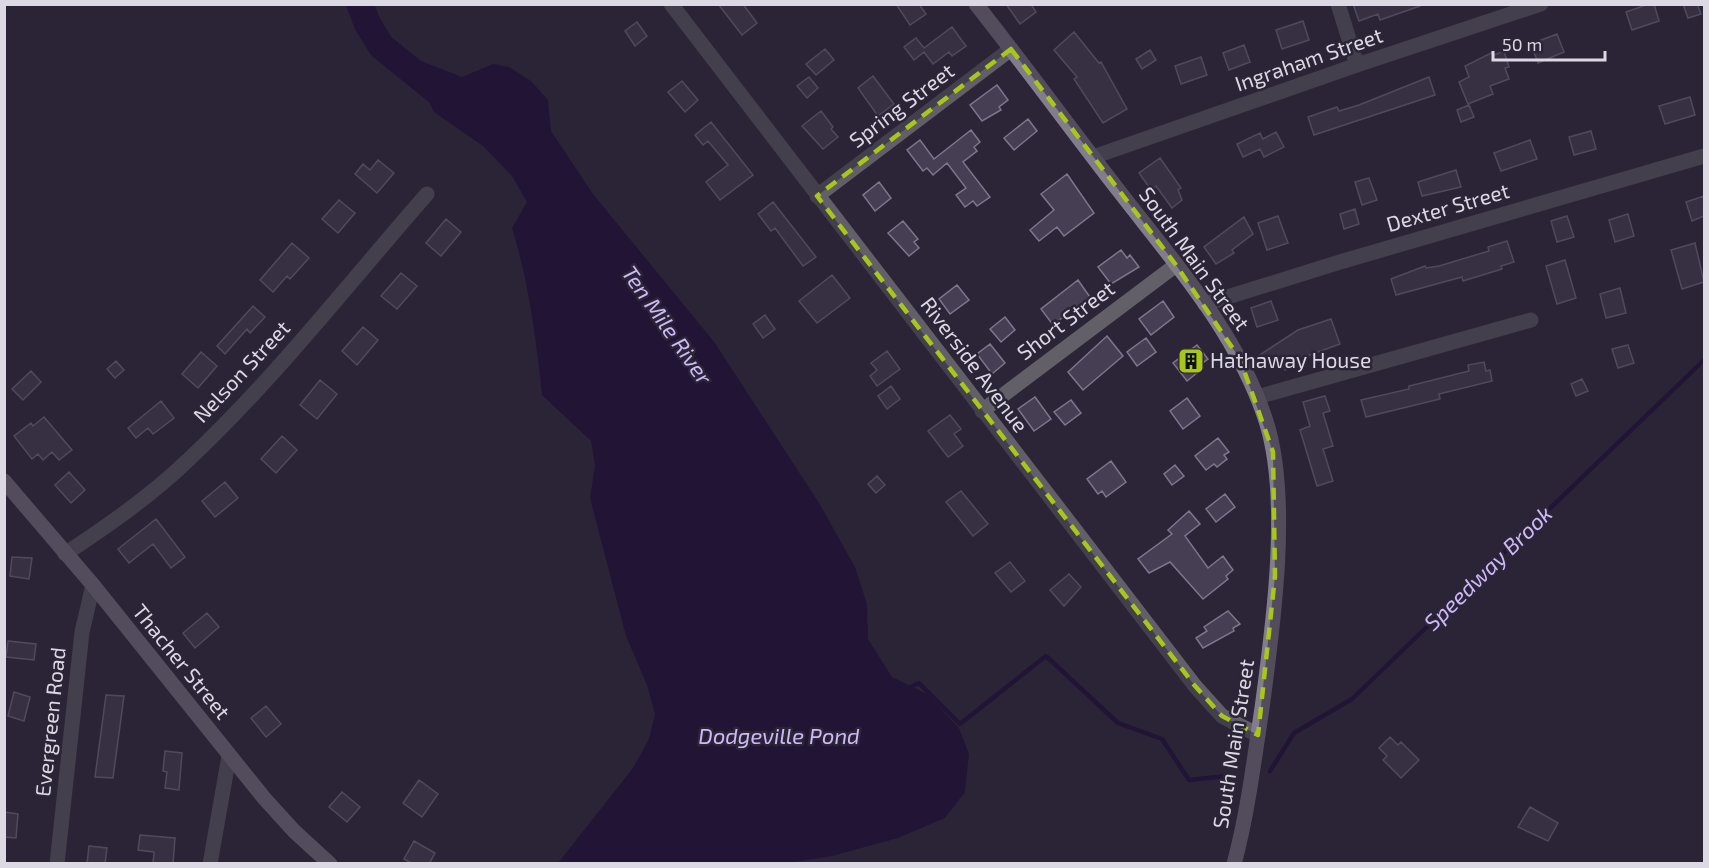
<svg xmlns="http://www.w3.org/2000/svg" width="1709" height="868" viewBox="0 0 1709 868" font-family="'Exo 2',sans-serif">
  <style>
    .water { fill: #170032 }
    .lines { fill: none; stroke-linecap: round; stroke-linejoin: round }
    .stream { stroke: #170032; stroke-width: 4.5 }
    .river { stroke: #170032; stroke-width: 27 }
    .building { fill: #463f53; stroke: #7d768d; stroke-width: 1.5 }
    .minor { stroke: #625f68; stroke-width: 15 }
    .secondary { stroke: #827d8c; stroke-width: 15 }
    .marked { fill: none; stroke: #a9c71a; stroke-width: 4.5; stroke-dasharray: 12 8; stroke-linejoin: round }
    .labels { text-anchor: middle; stroke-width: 5; stroke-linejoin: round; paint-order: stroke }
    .street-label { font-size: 21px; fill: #dcd8e4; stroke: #2b2537 }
    .poi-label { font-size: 21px; fill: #dcd8e4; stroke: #2b2537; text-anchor: start }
    .water-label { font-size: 22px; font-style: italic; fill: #cfb9f9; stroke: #2b2537 }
  </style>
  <rect width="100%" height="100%" fill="#2b2537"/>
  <path class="water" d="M421,61L462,77L493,64L509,67L531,81L548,100L551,131L593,194L715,343L819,503L855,567L867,604L868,639L892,677L927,694L959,728L969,754L965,792L945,818L898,838L832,856L783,864L558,863L633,768L649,739L655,714L647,685L626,636L590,498L595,466L591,441L542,395C536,339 529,283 512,228L527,202L512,176L483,146L434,112L413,70Z"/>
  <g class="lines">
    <path class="stream" d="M906,689L919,683L960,724L1046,656L1118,723L1162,739L1189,780L1227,776
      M1270,771L1294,733L1352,699L1704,360"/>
    <path class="river" d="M360,4L367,23L381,46L439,93"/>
  </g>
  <path class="building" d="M718,4H743L757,23L742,35Z
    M896,4H919L926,14L910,25Z
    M1006,4H1031L1036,12L1020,24Z
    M1353,4H1419L1420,6L1380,20L1378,14L1359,21Z
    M1649,4H1654L1659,21L1632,30L1626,12Z
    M1683,4H1697L1701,14L1688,18Z
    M1303,21L1309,40L1282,49L1276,30Z
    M637,22L647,36L635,46L625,31Z
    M952,27L966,46L952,56L949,52L933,64L924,52L914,60L904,47L916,38L924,48Z
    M1074,32L1099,63L1101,62L1127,109L1103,123L1074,79L1077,77L1054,50Z
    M1557,34L1564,52L1538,63L1531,44Z
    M1244,45L1250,62L1229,70L1223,53Z
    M825,49L834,60L816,75L806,64Z
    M1150,50L1156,60L1142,69L1136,59Z
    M1504,51L1509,67L1505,68L1509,79L1490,86L1493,94L1468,104L1459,82L1469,77L1465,66L1493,52L1494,55Z
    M1201,57L1207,75L1181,84L1175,66Z
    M873,76L894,104L878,116L858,88Z
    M809,77L818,88L807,98L797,86Z
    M1429,77L1435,95L1314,135L1308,117L1337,107L1339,111L1359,105Z
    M682,81L698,100L685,112L668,92Z
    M997,85L1008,100L999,107L1001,110L982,121L970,105Z
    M1690,97L1695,115L1665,124L1659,106Z
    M1469,105L1474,117L1461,122L1457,110Z
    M821,111L833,127L831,129L838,137L823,149L802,126Z
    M1028,119L1037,131L1014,150L1004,138Z
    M711,122L753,175L720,200L706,182L728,165L708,141L703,145L695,135Z
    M971,130L980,142L974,147L977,151L963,162L990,197L977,206L973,201L965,207L956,195L966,188L947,163L933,175L927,168L923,171L907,150L920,140L934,159Z
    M1591,131L1596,149L1574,155L1569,137Z
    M1276,132L1284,147L1264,157L1260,149L1243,157L1237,144L1260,133L1263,139Z
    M1530,140L1537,159L1501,171L1494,153Z
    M1160,158L1181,188L1178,190L1182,200L1172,208L1156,186L1151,190L1139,173Z
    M378,160L394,173L377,193L355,174L363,164L370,170Z
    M1456,170L1461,187L1422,196L1418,182Z
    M1067,174L1094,213L1064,236L1057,227L1039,241L1030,230L1054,210L1041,194Z
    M1369,178L1377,200L1362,205L1355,182Z
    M879,182L891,198L875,211L863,195Z
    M1704,196V216L1692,221L1686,202Z
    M339,200L355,213L338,233L322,219Z
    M773,202L816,257L803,266L775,228L771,231L758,214Z
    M1355,209L1359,224L1344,229L1340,214Z
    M1628,214L1634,236L1615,242L1609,220Z
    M1278,216L1288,243L1267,250L1258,223Z
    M1567,216L1574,237L1557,242L1551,221Z
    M1244,217L1253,234L1232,250L1234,253L1216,264L1204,247Z
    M446,219L461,232L441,256L426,243Z
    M903,221L918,239L914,242L919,248L909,256L888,233Z
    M1507,241L1514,262L1501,266L1502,269L1463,281L1462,277L1396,295L1391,279L1425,266L1426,268L1439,266L1489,251L1488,247Z
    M292,243L309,258L290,279L287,276L273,292L260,280Z
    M1695,243L1704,282L1682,289L1671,250Z
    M1121,250L1127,258L1130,255L1139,267L1111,284L1098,267Z
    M1565,260L1576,298L1557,304L1546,266Z
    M401,273L417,286L397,309L381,296Z
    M832,275L850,298L817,323L799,301Z
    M1078,280L1092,300L1079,309L1077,306L1053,325L1041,309Z
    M957,285L969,300L950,314L939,299Z
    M1620,288L1626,313L1606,318L1600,294Z
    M1163,301L1174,317L1151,335L1139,319Z
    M1271,301L1278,320L1257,327L1251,308Z
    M253,306L265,317L250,333L247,329L225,354L217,346Z
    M765,315L775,329L763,338L753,324Z
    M1005,317L1015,330L1001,342L990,329Z
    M1331,319L1340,344L1304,357L1306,363L1285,370L1281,359L1255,358L1298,330Z
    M363,327L378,340L357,365L342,351Z
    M1107,336L1123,356L1083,390L1068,372Z
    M1146,338L1156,352L1137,366L1127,352Z
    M990,344L1005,363L992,374L977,354Z
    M1197,345L1208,359L1200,365L1203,368L1187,381L1173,363Z
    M1628,345L1634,363L1618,368L1612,349Z
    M887,351L900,369L877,386L870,376L877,370L871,363Z
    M201,352L217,366L198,388L182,374Z
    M116,361L124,370L115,378L107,369Z
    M1484,362L1486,371L1490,370L1492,381L1439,394L1440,399L1366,417L1361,400L1409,389V386L1469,371L1468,365Z
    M31,371L41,382L23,400L12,389Z
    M1582,379L1588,391L1576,396L1571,384Z
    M320,380L337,394L317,419L300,405Z
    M891,386L900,399L887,409L878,396Z
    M1325,396L1330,411L1323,413L1333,446L1323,449L1333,481L1317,486L1300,430L1310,426L1303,402Z
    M1035,397L1051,419L1034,431L1018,409Z
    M1187,398L1200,416L1183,429L1170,411Z
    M1071,400L1081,413L1065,425L1054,412Z
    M161,401L174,418L153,434L148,428L136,438L128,428Z
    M950,415L961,429L954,434L963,446L948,457L928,431Z
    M44,417L72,450L59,460L52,452L43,460L38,454L32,459L14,436L31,423L33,426Z
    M282,436L297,450L276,473L261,459Z
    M1218,438L1229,452L1224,455L1227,459L1217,467L1214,464L1206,470L1195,456Z
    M1111,461L1126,482L1106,497L1102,491L1098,494L1087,479Z
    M1175,465L1184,476L1172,485L1164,474Z
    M69,472L85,490L71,503L55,485Z
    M877,476L885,485L876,493L868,484Z
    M225,482L238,498L215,517L202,501Z
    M961,491L988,524L973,536L946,502Z
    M1225,494L1235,507L1216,522L1206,509Z
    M1189,511L1200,524L1185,536L1208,568L1223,556L1233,570L1226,576L1228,579L1203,599L1170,562L1149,573L1138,559L1172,534L1168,530Z
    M156,519L185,557L171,568L153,544L129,563L118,549Z
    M12,557L32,558L29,579L10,576Z
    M1010,562L1025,581L1011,592L995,573Z
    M1069,574L1081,587L1064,606L1050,590Z
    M1228,611L1240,624L1233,628L1234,631L1203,648L1196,638L1207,631L1204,627Z
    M207,613L219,627L195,648L183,633Z
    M8,641L36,644L34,660L6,657Z
    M14,692L30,697L24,721L8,716Z
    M106,695L124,696L113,778L95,777Z
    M266,706L281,724L266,737L251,718Z
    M1390,737L1398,745L1401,742L1419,760L1401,778L1383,760L1387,756L1379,748Z
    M165,751L182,753L179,790L165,788L167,772L163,771Z
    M419,780L438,794L422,817L403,803Z
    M342,792L360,807L347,822L329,807Z
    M1530,807L1558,823L1548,841L1518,827Z
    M4,812L18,814L16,838L4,837Z
    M140,835L175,838L173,864H153L154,852L138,850Z
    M414,841L435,853L429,864H413L404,859Z
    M89,846L107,848L105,864H87Z"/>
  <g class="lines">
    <path class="minor" d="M671,4L1195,686L1222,716L1258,735
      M1338,4L1357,65
      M1093,157L1357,65L1541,4
      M817,196L1011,49
      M1205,304L1340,262L1704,156
      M1257,397L1531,320
      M982,411L1176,265
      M65,554C107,526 148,498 185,463C273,381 348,284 427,194
      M57,864L82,632L93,585
      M210,864L229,756"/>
    <path class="secondary" d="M976,4C1025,66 1071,129 1119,191C1174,262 1238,334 1266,421C1291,498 1273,627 1262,708C1254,760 1248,812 1234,864
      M4,481L93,585L264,798L294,831L330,864"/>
  </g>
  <path d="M0 0H1709V868H0ZM1011,49L1176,265L1240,359L1273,452L1275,576L1258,735L1222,716L1195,686L817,196Z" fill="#2b2537" fill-opacity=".55" fill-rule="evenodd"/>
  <path class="marked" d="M1011,49L1176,265L1240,359L1273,452L1275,576L1258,735L1222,716L1195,686L817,196Z"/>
  <defs>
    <g id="building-square" transform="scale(1.35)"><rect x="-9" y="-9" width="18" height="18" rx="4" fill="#a9c71a" stroke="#2b2537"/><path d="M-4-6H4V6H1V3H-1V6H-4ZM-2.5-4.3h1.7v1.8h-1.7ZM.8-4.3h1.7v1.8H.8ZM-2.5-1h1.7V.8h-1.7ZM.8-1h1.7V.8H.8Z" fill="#111"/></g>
  </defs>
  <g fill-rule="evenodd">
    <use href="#building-square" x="1191" y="361"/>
  </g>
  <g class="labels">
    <g class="street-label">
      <text transform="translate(1309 60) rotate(-19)" y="7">Ingraham Street</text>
      <text transform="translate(902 106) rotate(-37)" y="7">Spring Street</text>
      <text transform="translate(1448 208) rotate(-16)" y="7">Dexter Street</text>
      <text transform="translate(1194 259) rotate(54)" y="7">South Main Street</text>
      <text transform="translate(1066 321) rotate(-37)" y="7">Short Street</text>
      <text transform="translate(974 365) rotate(53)" y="7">Riverside Avenue</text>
      <text transform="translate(242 372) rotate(-47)" y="7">Nelson Street</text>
      <text transform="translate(181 662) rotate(51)" y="7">Thacher Street</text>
      <text transform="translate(51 722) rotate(-84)" y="7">Evergreen Road</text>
      <text transform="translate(1234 744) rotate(-81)" y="7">South Main Street</text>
    </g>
    <g class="poi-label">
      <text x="1210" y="368">Hathaway House</text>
    </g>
    <g class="water-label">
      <text transform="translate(667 325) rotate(55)" y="8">Ten Mile River</text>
      <text transform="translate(1488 568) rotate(-44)" y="8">Speedway Brook</text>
      <text x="779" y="744">Dodgeville Pond</text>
    </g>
  </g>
  <rect width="1709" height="868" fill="none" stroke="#dcd8e4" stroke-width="12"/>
  <path d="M1493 51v9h112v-9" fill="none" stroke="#dcd8e4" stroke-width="3"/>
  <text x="1502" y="51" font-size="18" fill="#dcd8e4" stroke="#2b2537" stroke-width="4.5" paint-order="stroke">50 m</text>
</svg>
